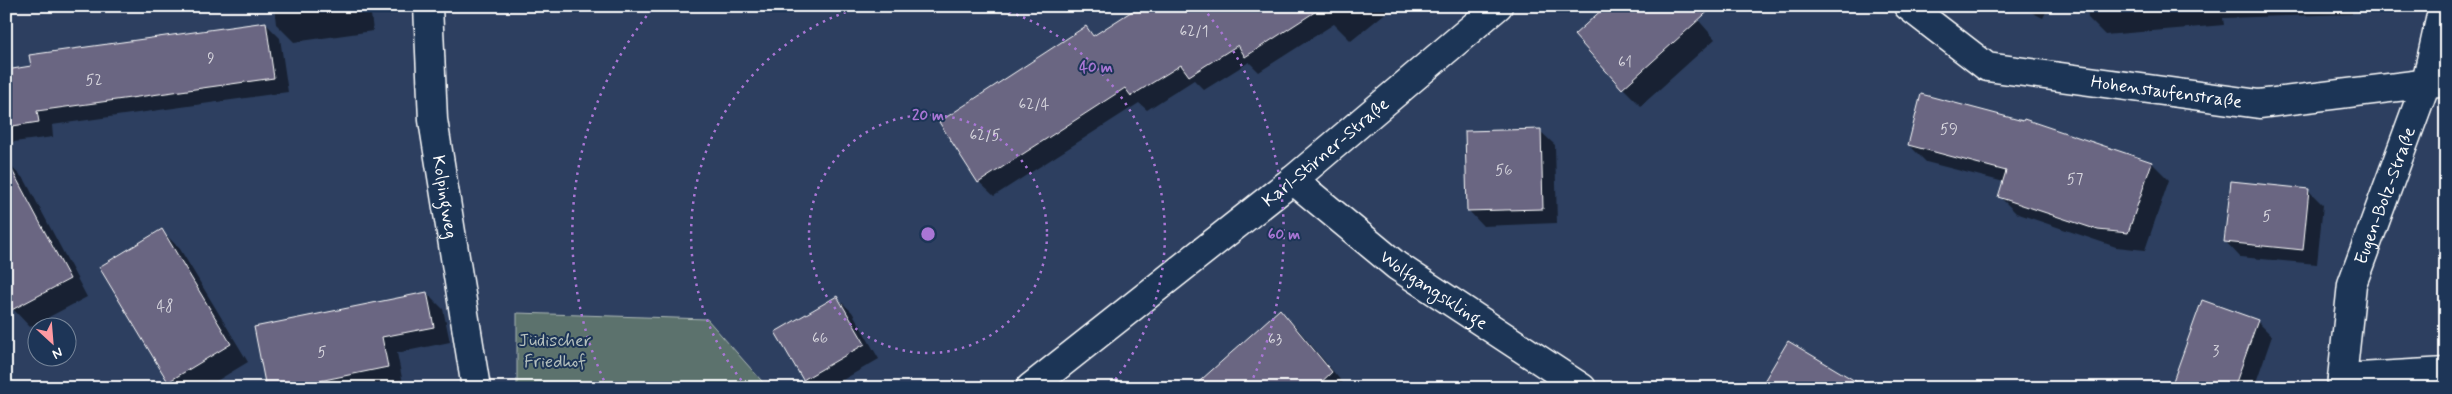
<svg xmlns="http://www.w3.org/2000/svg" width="2452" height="394" viewBox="0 0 2452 394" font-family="Mynerve,sans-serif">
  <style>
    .green { fill: #5b726d; stroke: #adb8b6 }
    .shadow { fill: #0007 }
    .building { fill: #6b6682; stroke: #fff }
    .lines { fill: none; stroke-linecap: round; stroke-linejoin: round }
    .street-casing { stroke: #fff; stroke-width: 31 }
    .street { stroke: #1d3557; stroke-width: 28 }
    .ring { fill: none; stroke: #a976d5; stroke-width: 2.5; stroke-dasharray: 2.5 5 }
    .labels { text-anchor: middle; stroke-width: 4; stroke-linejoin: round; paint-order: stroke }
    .number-label { font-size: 15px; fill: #dad9e0 }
    .street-label { font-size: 18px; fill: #fff; stroke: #1d3557 }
    .park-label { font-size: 18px; fill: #b5c0bd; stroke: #1d3557 }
    .centre { fill: #a976d5; stroke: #1d3557; stroke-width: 2.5 }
    .ring-label { font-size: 15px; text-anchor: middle; font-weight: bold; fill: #a976d5; stroke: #1d3557; stroke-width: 4; stroke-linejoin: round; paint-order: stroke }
  </style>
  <rect width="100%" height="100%" fill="#2d3f60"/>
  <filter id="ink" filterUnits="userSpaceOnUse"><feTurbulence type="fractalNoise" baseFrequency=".02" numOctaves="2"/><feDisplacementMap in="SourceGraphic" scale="10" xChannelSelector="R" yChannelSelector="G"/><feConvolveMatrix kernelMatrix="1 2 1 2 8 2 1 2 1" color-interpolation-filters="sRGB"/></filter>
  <g filter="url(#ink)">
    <path class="green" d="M517,313L707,319L768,388H517Z"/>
    <path class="shadow" d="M274,6H370L373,31L294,42L276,24Z
      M1168,6H1394L1351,41L1334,24L1259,72L1249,62L1204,90L1194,80L1147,110L1139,103L994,196L979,182L1086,28L1095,37Z
      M1686,6L1715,39L1641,106L1623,88Z
      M2019,6H2049L2043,18Z
      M2087,6H2352V14L2223,18L2224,25L2105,35L2088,18Z
      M266,24L280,38L288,92L52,125L53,137L6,143V71Z
      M2024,121L2152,163L2169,180L2145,250L2116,247L2016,213L1999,196L2004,182L1926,162L1909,145L2024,123Z
      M1540,131L1555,145L1557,223L1483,226L1469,211Z
      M7,163L25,180L87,297L30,327L13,309L6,297Z
      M2308,190L2323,205L2317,264L2240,257L2226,242Z
      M162,231L180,249L248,362L205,388H176L169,381Z
      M427,293L443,309L450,342L397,353L403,383L378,388H268Z
      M837,298L852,312L879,359L829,388H813L804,379Z
      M1280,310L1297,328L1347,388H1197Z
      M2257,321L2272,336L2254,388H2181L2174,381Z"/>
    <path class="building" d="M1140,6H1324L1245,57L1238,45L1189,76L1181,65L1131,96L1125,88L978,183L939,122L1086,26L1093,36Z
      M1606,6H1714L1622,89L1574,35Z
      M266,22L274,78L37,111L39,122L6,127V70L31,66L29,55Z
      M1921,94L2023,121L2024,119L2152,162L2128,233L2098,230L1998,197L2006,171L1908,145Z
      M1541,129L1543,209L1467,211L1465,131Z
      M6,159L70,279L6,313Z
      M2231,181L2309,189L2303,250L2224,242Z
      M162,229L231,344L168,382L99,267Z
      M427,292L434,327L382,337L388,367L285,388H266L254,327Z
      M837,296L865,344L803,380L775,332Z
      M2202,300L2258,320L2234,388H2190L2173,381Z
      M1280,309L1332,372L1315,388H1192Z
      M1788,341L1867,388H1760Z"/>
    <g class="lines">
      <g class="street-casing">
        <g id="street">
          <path id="s1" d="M428,6L433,120L476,388"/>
          <path id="s2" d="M1908,6L1987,67L2259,104L2446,81"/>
          <path id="s3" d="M1293,180L1397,266L1582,388"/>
          <path d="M2342,378L2446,372"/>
          <path id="s4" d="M1030,388L1293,180L1498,6"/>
          <path id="s5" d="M2341,388L2352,284L2426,83L2443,6"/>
        </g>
      </g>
      <use href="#street" class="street"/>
    </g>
  </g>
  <g class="ring">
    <circle cx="928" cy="234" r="119"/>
    <path d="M746 386A237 237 0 0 1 861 7M995 7A237 237 0 0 1 1110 386"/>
    <path d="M607 387A356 356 0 0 1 653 8M1203 8A356 356 0 0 1 1249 387"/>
  </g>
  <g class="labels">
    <g class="number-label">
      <text x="1194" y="36">62/1</text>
      <text x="211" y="63">9</text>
      <text x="1625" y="67">61</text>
      <text x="94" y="85">52</text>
      <text x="1034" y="109">62/4</text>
      <text x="1949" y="134">59</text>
      <text x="985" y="140">62/5</text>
      <text x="1504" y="175">56</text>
      <text x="2075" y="184">57</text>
      <text x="2267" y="221">5</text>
      <text x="165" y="311">48</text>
      <text x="820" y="343">66</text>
      <text x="1275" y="344">63</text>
      <text x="2216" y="356">3</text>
      <text x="322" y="357">5</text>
    </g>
    <g class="street-label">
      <text dy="6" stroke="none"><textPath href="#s2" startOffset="281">Hohenstaufenstraße</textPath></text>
      <text dy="6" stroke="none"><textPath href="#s4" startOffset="378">Karl-Stirner-Straße</textPath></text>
      <text dy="6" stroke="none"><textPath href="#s5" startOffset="199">Eugen-Bolz-Straße</textPath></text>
      <text dy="6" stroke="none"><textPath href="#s1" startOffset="192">Kolpingweg</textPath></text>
      <text dy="6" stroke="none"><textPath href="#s3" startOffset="179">Wolfgangsklinge</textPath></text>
    </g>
    <g class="park-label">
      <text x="555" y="346">Jüdischer<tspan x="555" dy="21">Friedhof</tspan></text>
    </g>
  </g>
  <circle cx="928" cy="234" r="8" class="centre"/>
  <g class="ring-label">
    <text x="1096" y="72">40 m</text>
    <text x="928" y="120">20 m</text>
    <text x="1284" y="239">60 m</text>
  </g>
  <rect width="2452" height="394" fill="none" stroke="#1d3557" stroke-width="25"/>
  <rect x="12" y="12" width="2427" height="369" fill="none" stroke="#fff" stroke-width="2" filter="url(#ink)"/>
  <g transform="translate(52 342) rotate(154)"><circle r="24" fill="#1d3557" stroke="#77869a"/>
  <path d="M0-4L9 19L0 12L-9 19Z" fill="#ff9aa2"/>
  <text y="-8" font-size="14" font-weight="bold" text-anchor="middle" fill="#ffffff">N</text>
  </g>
</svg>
